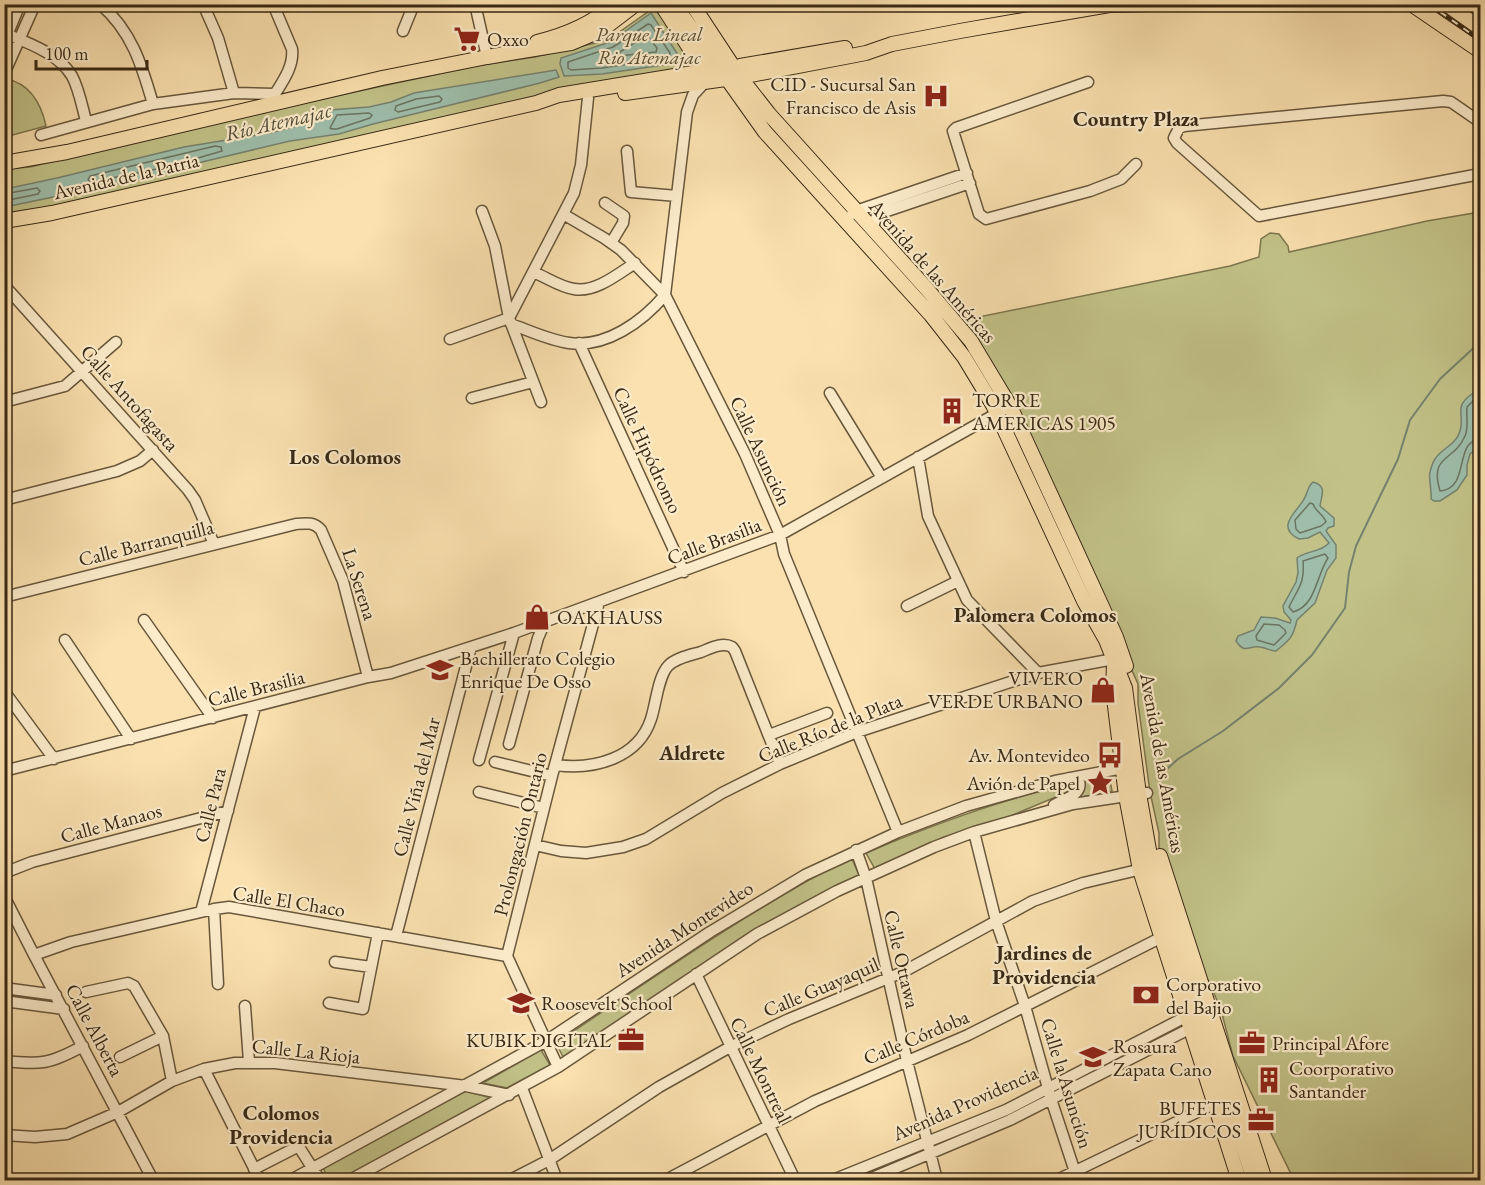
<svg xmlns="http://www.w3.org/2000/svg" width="1485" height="1185" viewBox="0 0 1485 1185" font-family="'EB Garamond',serif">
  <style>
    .green { fill: #c2c288; stroke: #7d764e; stroke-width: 1.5 }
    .water { fill: #9ebeab; stroke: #75826f; stroke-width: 1.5 }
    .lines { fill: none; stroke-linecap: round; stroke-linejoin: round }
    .shore { stroke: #6b7460; stroke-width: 1.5 }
    .stream { stroke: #75826f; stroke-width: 2 }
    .minor-casing { stroke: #68573c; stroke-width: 13 }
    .major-casing { stroke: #382915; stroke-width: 16 }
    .minor { stroke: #fceccb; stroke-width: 10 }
    .major { stroke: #fae1af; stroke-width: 14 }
    .rail-casing { stroke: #382915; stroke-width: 4.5 }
    .rail { stroke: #fceccb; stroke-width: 2; stroke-dasharray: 7; stroke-linecap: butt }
    .labels { text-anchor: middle; stroke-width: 4.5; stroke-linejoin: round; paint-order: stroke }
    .park-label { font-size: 20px; font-style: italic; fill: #5a4f32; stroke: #fceccb }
    .poi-label { font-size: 20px; fill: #382915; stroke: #fceccb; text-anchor: start }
    .street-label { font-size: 20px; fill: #382915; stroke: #fceccb }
    .neighbourhood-label { font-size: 21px; font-weight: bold; fill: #382915; stroke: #fceccb }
    .water-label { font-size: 21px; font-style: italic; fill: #524e3a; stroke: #fceccb }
  </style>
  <rect width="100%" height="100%" fill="#fae1af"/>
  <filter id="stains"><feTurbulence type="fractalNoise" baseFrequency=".00333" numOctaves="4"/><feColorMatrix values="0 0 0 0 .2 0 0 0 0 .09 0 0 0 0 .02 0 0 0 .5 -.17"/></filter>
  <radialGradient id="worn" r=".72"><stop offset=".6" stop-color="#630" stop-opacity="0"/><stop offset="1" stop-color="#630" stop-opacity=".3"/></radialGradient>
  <path class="green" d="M652,9L665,18L694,66L57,206L5,213L4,169L30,167L243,116L475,66L535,57L608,40Z
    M7,79C30,84 41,103 46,126L5,137L4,84Z
    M1480,212V1180H1294L1233,1056L1221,1010L1210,984L1166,903L1159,877V833L1150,792L1138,703V684L1000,379L964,320L1230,266L1259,257L1261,239L1270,233L1279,234L1288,246L1289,252L1427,221Z
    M1109,775L1112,791L1072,799L1083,792L1085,787L1082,781Z
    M1074,783L1075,791L1063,794L1003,819L944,837L875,869L866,853C934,824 1002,799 1074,783Z
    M851,857L860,877L608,1028L563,1057L556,1043C653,978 748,911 851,857Z
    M541,1050L550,1065L507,1088L483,1083Z
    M465,1091L495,1099L339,1180H328L323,1167Z"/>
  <path class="water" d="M651,13L678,55L676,63L602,74L564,76L560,64L561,58L610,42Z
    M556,70L559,77L540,83L373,124L339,134L290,141L202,162L169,173L5,207V189L57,178L184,147L270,133L329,118L330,110L369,107L391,102L414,93Z
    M1472,394H1476L1480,397V439L1475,450L1470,454L1467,465V475L1457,490L1440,501H1434L1431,499C1432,491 1428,475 1430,472C1431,468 1433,462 1435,459C1442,448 1456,445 1460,431C1465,414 1453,407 1472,394Z
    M1313,482C1328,486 1321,496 1320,506L1334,518V526L1328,528L1326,531L1336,545V558L1327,570L1315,603L1297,620C1293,637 1291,639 1276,651C1270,651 1267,648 1260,647C1249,645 1245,655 1236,641L1238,636L1254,630L1261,617L1275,618L1290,623L1291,620L1284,612L1283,606L1296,582L1298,573L1297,558C1307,550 1320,553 1329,543L1320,532L1308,538L1299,539C1274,527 1298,511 1304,499C1308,493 1307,487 1313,482Z"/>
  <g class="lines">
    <path class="shore" d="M648,24L651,25L670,53L669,58L602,68L571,70L568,68V62L613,47Z
      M647,35L657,48L656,52L619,56L620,52Z
      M439,96L442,99L440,102L398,112L395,110L396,106L416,99Z
      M369,113L372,115L370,118L337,129H332L330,128L337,115Z
      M215,146L221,147L222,151L167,167L91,182L88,180L90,176Z
      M4,194L37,188L40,191L38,194L4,201
      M1480,401L1474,400L1467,407C1466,416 1469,427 1465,436C1454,462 1429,454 1440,491C1471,488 1453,442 1480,439
      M1310,503L1313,504C1315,511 1324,515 1326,522L1321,526L1300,533L1296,529L1295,520Z
      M1325,554L1328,558C1316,576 1316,606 1293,612L1289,607C1298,588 1305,584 1303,561Z
      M1264,624L1279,625L1285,630L1286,633L1274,645L1257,640L1256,636Z"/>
    <path class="stream" d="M1167,769L1178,759L1223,731L1279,688L1312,655L1345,608L1349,572L1356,546L1398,459L1410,420L1440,379L1480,342"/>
    <g class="minor-casing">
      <path id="minor" d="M100,4C132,31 142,66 153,104
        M203,4L218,38L234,93
        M273,4L292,49C294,66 283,81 275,94
        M475,4L487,57
        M403,31L414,4
        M4,33C28,43 58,53 72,76C79,89 82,106 86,121
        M5,40L20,4
        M4,74L35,4
        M705,82L693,95L687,112L665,295L745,454L780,535L784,554L898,832
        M1088,82L956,128L953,131L979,214L986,219L1090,191L1121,179L1136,164
        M1480,122L1451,102L1443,101L1184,126L1179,128L1174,138L1177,143L1259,216L1480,174
        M41,135L153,104L234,93L275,94
        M627,151L631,192L677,196
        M605,203L624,216L623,223L611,243
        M482,211L495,246L509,318L541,402
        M563,214L604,238L621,250L665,295
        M852,214L856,211L967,173
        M872,229L876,218L881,213L970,183
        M533,272C546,277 560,287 574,289C595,293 618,274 635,263
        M4,285L188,490L195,500L214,544
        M511,324C530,331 549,340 569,343C606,348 642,322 665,295
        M450,339L509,318L574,193L581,165L588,98
        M579,343L684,572
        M830,393L882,478
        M472,398L533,382
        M4,402L65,386L116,342
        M918,457L928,516L967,600L1038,673
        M4,500L117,471L140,461L153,450
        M4,597L296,524C307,523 314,522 321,530L343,581L368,677
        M907,606L958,581
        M144,620L213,718
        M65,640L131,739
        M4,691L54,759
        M769,735L827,713
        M509,744L538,638L545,622
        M479,760L514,633
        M495,762L552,776
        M556,765C593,770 638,759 651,719C656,704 658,677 668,666C675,658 691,655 701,652C711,648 722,642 732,647L735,651L780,764
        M4,771L368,677L391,673L514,633L780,535L1010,406
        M479,792L544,808
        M1054,805C1064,799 1083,795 1079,781L1074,778H1069
        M974,832L996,921L1025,1006L1051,1099L1075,1172
        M535,845L561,851L586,853L623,847L646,839L722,793L780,764L857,732L1038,673L1114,659
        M856,850L866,878L907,1061L937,1180
        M4,873L32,862L228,811
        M4,896L34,955L153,1180
        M214,909L218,984
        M201,912L255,707
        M396,936L471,647
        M34,955L71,942L214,909L229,907L507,956
        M335,962L371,967
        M696,974L795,1180
        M4,988L56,995
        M86,992L128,983L134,986L163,1036L172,1081
        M4,1001L64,1009
        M329,1003L363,1009L378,933
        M245,1006L249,1062
        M120,1057L163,1036
        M4,1061C41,1065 50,1064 83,1046
        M558,1067L507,956L552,776L599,602
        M204,1069L260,1180
        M522,1088L557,1180
        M4,1135L35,1137L67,1134L118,1112L172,1081L204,1069L235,1063H275L466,1086L509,1095
        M254,1169L297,1147H299L320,1180
        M291,1180L546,1041L710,932L805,875L898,832L966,806L1055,781L1123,768
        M350,1180L558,1067L757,934L837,891L934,847L974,832L1073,804L1147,793
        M510,1180L549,1160L659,1087L730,1047L789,1019L903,972L1033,901L1083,883L1146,868
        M666,1180L815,1101L968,1035L1166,935
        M833,1180L1006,1110L1193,1013
        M867,1180L1010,1120L1195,1026
        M1057,1180L1220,1101"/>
    </g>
    <g class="major-casing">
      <path id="major" d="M661,4L703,69L709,75
        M674,4L765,132L931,315L964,357L993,405L1084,601L1106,640L1125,688L1139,794L1152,867L1254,1180
        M692,4L740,77L769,114L926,288L971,341L1010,406L1116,637L1126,666
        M1411,4L1480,51
        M1446,4L1480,28
        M1113,5L1151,4
        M537,42C566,35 592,24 615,4
        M740,66L845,48
        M625,93L740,77L866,53L892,44L960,31L1115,4
        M4,163L67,152L382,78L487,57L571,43L602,30L636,4
        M4,221L52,213L536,103L559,95L699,72
        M1114,664L1113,690L1126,796L1140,870L1239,1180
        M1160,856L1265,1180"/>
    </g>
    <use href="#minor" class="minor"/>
    <use href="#major" class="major"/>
    <g class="rail-casing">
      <path id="rail" d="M1429,4L1480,40"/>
    </g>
    <use href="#rail" class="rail"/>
  </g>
  <defs>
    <g id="supermarket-bare" transform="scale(2.07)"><path d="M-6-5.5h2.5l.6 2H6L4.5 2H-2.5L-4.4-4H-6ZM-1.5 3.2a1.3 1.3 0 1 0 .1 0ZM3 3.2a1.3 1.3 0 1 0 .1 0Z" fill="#8f2418" stroke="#fceccb" stroke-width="2.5" paint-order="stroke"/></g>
    <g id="hospital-bare" transform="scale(2.07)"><path d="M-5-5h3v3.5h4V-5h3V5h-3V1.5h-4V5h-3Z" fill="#8f2418" stroke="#fceccb" stroke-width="2.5" paint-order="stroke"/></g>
    <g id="building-bare" transform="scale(2.07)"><path d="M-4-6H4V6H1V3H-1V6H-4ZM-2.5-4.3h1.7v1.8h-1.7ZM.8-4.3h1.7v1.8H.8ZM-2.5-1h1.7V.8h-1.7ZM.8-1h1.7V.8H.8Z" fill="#8f2418" stroke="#fceccb" stroke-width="2.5" paint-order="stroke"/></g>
    <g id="shop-bare" transform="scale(2.07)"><path d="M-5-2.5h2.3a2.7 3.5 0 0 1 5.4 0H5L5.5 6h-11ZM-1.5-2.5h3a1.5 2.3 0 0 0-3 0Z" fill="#8f2418" stroke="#fceccb" stroke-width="2.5" paint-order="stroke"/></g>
    <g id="university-bare" transform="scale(2.07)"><path d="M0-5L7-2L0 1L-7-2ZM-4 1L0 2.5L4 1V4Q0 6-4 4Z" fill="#8f2418" stroke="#fceccb" stroke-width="2.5" paint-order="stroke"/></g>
    <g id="bus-bare" transform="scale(2.07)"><path d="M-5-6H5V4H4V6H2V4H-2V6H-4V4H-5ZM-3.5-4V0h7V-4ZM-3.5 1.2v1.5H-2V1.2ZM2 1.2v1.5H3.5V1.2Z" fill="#8f2418" stroke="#fceccb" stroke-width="2.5" paint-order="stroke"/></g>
    <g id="sight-bare" transform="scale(2.07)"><path d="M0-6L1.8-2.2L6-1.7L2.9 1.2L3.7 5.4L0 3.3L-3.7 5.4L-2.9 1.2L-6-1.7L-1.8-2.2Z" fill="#8f2418" stroke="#fceccb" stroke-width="2.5" paint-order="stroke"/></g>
    <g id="bank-bare" transform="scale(2.07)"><path d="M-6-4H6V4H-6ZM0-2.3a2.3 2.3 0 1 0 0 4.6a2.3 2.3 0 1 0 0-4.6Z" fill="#8f2418" stroke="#fceccb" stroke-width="2.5" paint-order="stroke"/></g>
    <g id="school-bare" transform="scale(2.07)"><path d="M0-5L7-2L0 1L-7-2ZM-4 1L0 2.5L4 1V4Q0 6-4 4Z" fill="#8f2418" stroke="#fceccb" stroke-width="2.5" paint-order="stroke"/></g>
    <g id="office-bare" transform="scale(2.07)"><path d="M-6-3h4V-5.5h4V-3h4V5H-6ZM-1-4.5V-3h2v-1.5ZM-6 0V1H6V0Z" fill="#8f2418" stroke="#fceccb" stroke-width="2.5" paint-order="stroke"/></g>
  </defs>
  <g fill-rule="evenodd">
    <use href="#supermarket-bare" x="467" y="39"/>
    <use href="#hospital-bare" x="936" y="96"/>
    <use href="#building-bare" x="952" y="411"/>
    <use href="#shop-bare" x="537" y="617"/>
    <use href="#university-bare" x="440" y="670"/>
    <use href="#shop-bare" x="1103" y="690"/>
    <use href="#bus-bare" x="1110" y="755"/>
    <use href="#sight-bare" x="1100" y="783"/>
    <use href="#bank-bare" x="1146" y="995"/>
    <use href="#school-bare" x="521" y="1003"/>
    <use href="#office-bare" x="631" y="1040"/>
    <use href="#office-bare" x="1252" y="1043"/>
    <use href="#school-bare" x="1093" y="1057"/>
    <use href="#building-bare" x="1269" y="1080"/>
    <use href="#office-bare" x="1261" y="1120"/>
  </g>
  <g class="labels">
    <g class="park-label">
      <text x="649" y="41">Parque Lineal<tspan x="649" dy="23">Rio Atemajac</tspan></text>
    </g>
    <g class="poi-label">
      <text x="487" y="46">Oxxo</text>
      <text x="916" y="91" text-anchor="end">CID - Sucursal San<tspan x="916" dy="23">Francisco de Asis</tspan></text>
      <text x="972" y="407">TORRE<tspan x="972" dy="23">AMERICAS 1905</tspan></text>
      <text x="557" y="624">OAKHAUSS</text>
      <text x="460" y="665">Bachillerato Colegio<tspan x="460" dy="23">Enrique De Osso</tspan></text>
      <text x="1083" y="685" text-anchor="end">VIVERO<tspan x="1083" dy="23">VERDE URBANO</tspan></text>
      <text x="1090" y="762" text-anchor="end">Av. Montevideo</text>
      <text x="1080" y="790" text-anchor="end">Avión de Papel</text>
      <text x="1166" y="991">Corporativo<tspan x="1166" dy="23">del Bajio</tspan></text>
      <text x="541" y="1010">Roosevelt School</text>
      <text x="611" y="1047" text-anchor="end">KUBIK DIGITAL</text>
      <text x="1272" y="1050">Principal Afore</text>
      <text x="1113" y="1053">Rosaura<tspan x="1113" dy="23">Zapata Cano</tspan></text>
      <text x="1289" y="1075">Coorporativo<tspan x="1289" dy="23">Santander</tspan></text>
      <text x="1241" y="1115" text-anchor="end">BUFETES<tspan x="1241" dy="23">JURÍDICOS</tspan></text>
    </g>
    <g class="street-label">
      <text transform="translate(126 176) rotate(-13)" y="7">Avenida de la Patria</text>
      <text transform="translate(933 271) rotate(49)" y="7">Avenida de las Américas</text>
      <text transform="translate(130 398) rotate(48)" y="7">Calle Antofagasta</text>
      <text transform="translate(648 450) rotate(65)" y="7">Calle Hipódromo</text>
      <text transform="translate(761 451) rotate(65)" y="7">Calle Asunción</text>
      <text transform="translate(714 541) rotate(-21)" y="7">Calle Brasilia</text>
      <text transform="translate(146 543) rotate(-14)" y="7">Calle Barranquilla</text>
      <text transform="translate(360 584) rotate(72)" y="7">La Serena</text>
      <text transform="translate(256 688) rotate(-14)" y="7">Calle Brasilia</text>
      <text transform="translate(830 728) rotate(-22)" y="7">Calle Río de la Plata</text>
      <text transform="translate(1163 763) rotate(80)" y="7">Avenida de las Américas</text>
      <text transform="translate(416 787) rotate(-76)" y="7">Calle Viña del Mar</text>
      <text transform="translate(210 805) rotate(-76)" y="7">Calle Para</text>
      <text transform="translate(111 823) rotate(-15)" y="7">Calle Manaos</text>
      <text transform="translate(520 834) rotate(-76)" y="7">Prolongación Ontario</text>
      <text transform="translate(289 901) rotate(9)" y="7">Calle El Chaco</text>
      <text transform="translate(684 929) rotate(-33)" y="7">Avenida Montevideo</text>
      <text transform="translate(902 959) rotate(77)" y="7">Calle Ottawa</text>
      <text transform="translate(821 987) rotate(-23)" y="7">Calle Guayaquil</text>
      <text transform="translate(95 1030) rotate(62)" y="7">Calle Alberta</text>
      <text transform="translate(916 1037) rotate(-23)" y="7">Calle Córdoba</text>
      <text transform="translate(306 1051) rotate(6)" y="7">Calle La Rioja</text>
      <text transform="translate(761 1070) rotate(64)" y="7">Calle Montreal</text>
      <text transform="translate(1067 1083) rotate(73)" y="7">Calle la Asunción</text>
      <text transform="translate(965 1103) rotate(-24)" y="7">Avenida Providencia</text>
    </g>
    <g class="neighbourhood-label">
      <text x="1136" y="126">Country Plaza</text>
      <text x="345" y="464">Los Colomos</text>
      <text x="1035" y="622">Palomera Colomos</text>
      <text x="692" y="760">Aldrete</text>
      <text x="1044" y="960">Jardines de<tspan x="1044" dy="24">Providencia</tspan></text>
      <text x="281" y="1120">Colomos<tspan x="281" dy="24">Providencia</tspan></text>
    </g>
    <g class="water-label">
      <text transform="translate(278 122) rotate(-13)" y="7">Río Atemajac</text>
    </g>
  </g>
  <rect width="1485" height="1185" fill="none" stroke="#fae1af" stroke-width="24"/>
  <rect x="6" y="6" width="1473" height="1173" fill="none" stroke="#382915" stroke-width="3"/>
  <rect x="12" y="12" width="1461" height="1161" fill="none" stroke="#382915" stroke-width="1.5"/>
  <path d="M36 60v9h111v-9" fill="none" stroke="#382915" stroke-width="3"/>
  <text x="45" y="60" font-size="18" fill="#382915" stroke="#fceccb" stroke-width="4.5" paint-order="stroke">100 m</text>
  <rect width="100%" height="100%" filter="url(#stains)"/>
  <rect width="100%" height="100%" fill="url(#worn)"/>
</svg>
